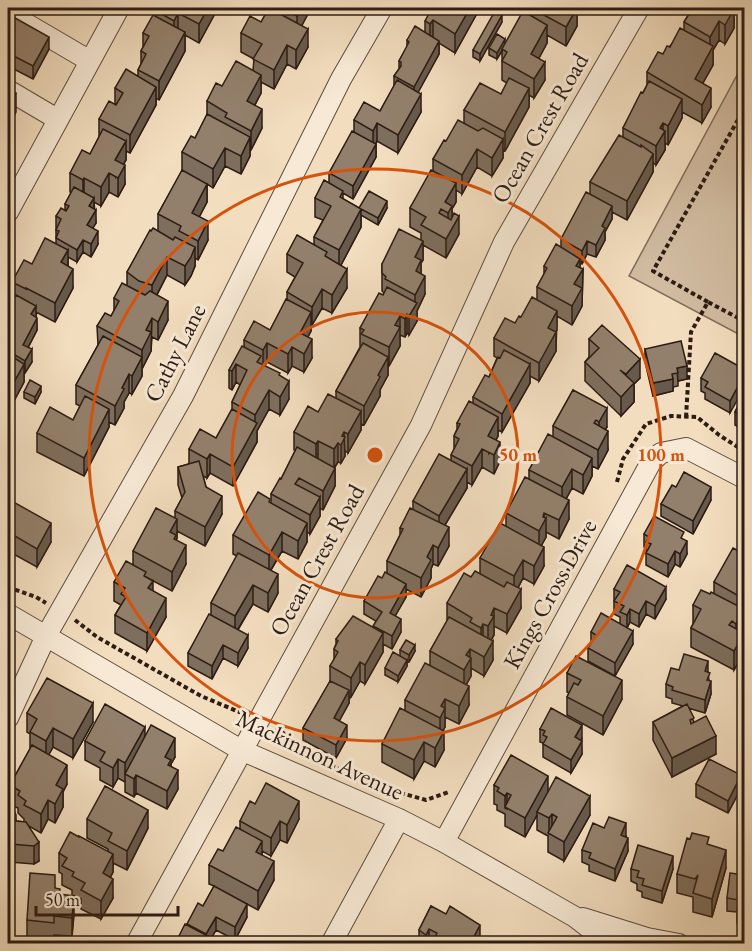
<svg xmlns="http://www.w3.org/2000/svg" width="752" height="951" viewBox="0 0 752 951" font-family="'EB Garamond',serif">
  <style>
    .green { fill: #d1bca1; stroke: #7f6c5a; stroke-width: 1.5 }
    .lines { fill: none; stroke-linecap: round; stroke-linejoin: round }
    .minor-casing { stroke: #5e4c3e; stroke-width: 22 }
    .path { stroke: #2d1c13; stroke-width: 4; stroke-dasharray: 4.5 3; stroke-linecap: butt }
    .minor { stroke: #f7e9d5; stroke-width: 20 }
    .wall { fill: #7e6e5d; stroke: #2d1c13; stroke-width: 1.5; fill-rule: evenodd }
    .shaded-wall { fill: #675a4c; stroke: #2d1c13; stroke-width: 1.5 }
    .building { fill: #93806c; stroke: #2d1c13; stroke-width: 1.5 }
    .ring { fill: none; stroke: #d5530d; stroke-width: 3 }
    .labels { text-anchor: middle; stroke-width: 6; stroke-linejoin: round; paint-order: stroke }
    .street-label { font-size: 24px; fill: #2d1c13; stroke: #f7e9d5 }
    .centre { fill: #d5530d; stroke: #f7e9d5; stroke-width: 3 }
    .ring-label { font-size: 18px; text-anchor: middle; font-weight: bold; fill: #d5530d; stroke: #f7e9d5; stroke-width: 6; stroke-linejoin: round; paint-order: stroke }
  </style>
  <rect width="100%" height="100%" fill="#f2ddbe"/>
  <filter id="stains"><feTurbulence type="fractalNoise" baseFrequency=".00333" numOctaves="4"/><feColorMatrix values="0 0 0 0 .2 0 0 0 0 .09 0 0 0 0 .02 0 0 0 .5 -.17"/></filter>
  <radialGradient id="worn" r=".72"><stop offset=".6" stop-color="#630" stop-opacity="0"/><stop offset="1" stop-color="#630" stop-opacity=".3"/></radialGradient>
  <path class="green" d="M744,62V337L629,276Z"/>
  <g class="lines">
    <g class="minor-casing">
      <path id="minor" d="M8,13L90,61
        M8,90L57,119
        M8,212L119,8
        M8,614L241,750L399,819L444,842L575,917L610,944
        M8,718L46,636L183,396L341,79L382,8
        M444,842L651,462L661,453L686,448L744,478
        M583,918L647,938L679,944
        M136,944L421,425L504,242L639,8
        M331,944L399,819"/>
    </g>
    <path class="path" d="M708,302L653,271L744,109
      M686,417L691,332L708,302L744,321
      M617,482L623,459L646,424L671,416L697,417L719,435L744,451
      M8,587L36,597L46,603
      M549,606L590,530
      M75,620L97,637L201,696L244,714
      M276,728L280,729L290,742L330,765L383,788L426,800L449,792"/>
    <use href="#minor" class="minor"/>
  </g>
  <path class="wall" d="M218,8L199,43L185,35V51L159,100L156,98V105L130,153L126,151V160L123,165L125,184L118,197L109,192L101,206L94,202L96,223L92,228L98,244L91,257L83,252L77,262L68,257V266L73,288L55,322L36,312L37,330L28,348L32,362L25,373H24V382L14,401L8,397V310L12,301V282L32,264L56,243V216L65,210V204L71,193L70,192V173L90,154L99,137V119L115,105V88L138,76V70L141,64V51L143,47V33L156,17V11Z
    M269,8H311L302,25L308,47L296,69L287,64L274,89L261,82V93L255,105L262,128L251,150L250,149V156L241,174L225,166L213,188L207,184V202L199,217L208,240L198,260L195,258V266L191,276L185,285L167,275L157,295L168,320L158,340L152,337L151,351L142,369V376L132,394L129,393L124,402V408L115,425L109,422V427L84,476L37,452V433L73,420L80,406L76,404V385L98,345L97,326L111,316L114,311V298L127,285V272L151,231H158V214L182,171V152L195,138L207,115V101L222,86L253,70L254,59L241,52V33L261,22Z
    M315,8H330L327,13Z
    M480,8L455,53L439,43V54L418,92L421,112L398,153L377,141L376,144V157L353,199L343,193V199L359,208H387L378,225L361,215V227L341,265L347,288L332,313L322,308L312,325H311V331L308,337L312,358L304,372L292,366L288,373L267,362L265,366L280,376L289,399L280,415L269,409L257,431V442L233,486L210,473L207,478L203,476L206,487L222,514L205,546L177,531V538L176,540L186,564L172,591L146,577L166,617L147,651L115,633V615L121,605L114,601V582L133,565V551L175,517V511L182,498L178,485V467L189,464V449L216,438L232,409V402L240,385L236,382L232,390L229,388V370L244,347V340L270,330L287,299V292L295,277L287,272V254L314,245V237L323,220L315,217V198L329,183V173L354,132V120L380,111L394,86V76L399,69V61L407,47V40L425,32V21L438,10Z
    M527,8H577V26L566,46L547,35V43L539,58L545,80L534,98L529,95V107L505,151L503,150V158L492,176L477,167L462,194L456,190V202L452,209V217L459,234L446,258L423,245V260L421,263V274L425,294L417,311V321L409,335L407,333L405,337L400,335V346L389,366L388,365V375L380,390V396L364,425L361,424V430L348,453L345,451V456L341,463L338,462L335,467V486L323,510L320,508V516L310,534L307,532V542L298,559L282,551L271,570L278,593L268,612L253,604L238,630L248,648L238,666L223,658L212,679L188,666V653L211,615V603L237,556L233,554V535L270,503H271V494L281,479L295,451L294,450V432L336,398V391L360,347V328L384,293L382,291V264L421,240V233L410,227V208L433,171V159L446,141L464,124V110L501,94L507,83L502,80V51L497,59L489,55V48L505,44L527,13Z
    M690,8H737L734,13V28L725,44L719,40L713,50V65L703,83L711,107L702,123L682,112V118L668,145L665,143V150L656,165L653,163V172L627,220L612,212V219L605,232V240L596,257L587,254L582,264L580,262V268L583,269L582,306L572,325L557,316L556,351L539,381L530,376V383L502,432L498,430V436L496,440L500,461L494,474L482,467L472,485L467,482V488L445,525L449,546L438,566L433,564L431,569V578L421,597L406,589V597L395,616L401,632L392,649L383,644V652L365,684L360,681L351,697L349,696V703L339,721L347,738L336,758L303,740V728L330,682V666L334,660V649L336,644V639L373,628L376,621L364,614V601L382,578L387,573V561L400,535V528L413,509V501L451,461V455L454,450V436L457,429V423L473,403V397L489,377L497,358L494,356V338L515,323L537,300V287L544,274V266L561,247V239L590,194V182L623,137V128L647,85V72L684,30V22L690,12Z
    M8,14L49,49L33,79L8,66Z
    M502,22L480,61L473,57V50Z
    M589,339L640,378L634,384V402L621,416L585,381V362L589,357Z
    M645,349L687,379L678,381V386L673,387V391L653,396L645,362Z
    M744,369L730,413L705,399V393L701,391V378Z
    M573,390L607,427L605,429L608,450L598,469L592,466V476L583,494L572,488L566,499L569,519L559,539L546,532V537L541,546L544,566L534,584L523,578L518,588L521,608L507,633L494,626V635L491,640L493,660L484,676L471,668V676L466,685L469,705L459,724L445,717V727L443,730L444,750L435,767L424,761L414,779L382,762V744L405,711V700L430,665V651L447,621V603L471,577L480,574V558L506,527V513L529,479V470L553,437V426Z
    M24,392H41L35,404L24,398Z
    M744,394V430L735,425V412Z
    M676,487L711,500L693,534L661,516V504Z
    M8,499L51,542L37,567L8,551Z
    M744,527V628L742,632L744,652L734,670L691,647V628L693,624V605L710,594H714V582L739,551V538Z
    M644,534L684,540L687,554L680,567L675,564L668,577L646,565V548L644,547Z
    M614,589L666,599L655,619L646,614L639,627L630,622L627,628L633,644L615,676L588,661V648L591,644V632L620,624V617L614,614Z
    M400,650L415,651L409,662L407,661V666L398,682L385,675V668L400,656Z
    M679,670L708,673L711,694L705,713L688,708L694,722L716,754L672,777L653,740V722L683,706L672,703V699L666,697V684Z
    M567,673L622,699L603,735L567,715V697L569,693L567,692Z
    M27,713L93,722L73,758L53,747L48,755L67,784L63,792V807L55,823L48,819L41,833L29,826L39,861L34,864L10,862V852L8,851V798L10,802V785L30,749V734L27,732ZM11,805L18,808V813L24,819V822L16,821Z
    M540,729L582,738L581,740L582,754L571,773L543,757V743L540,742Z
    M145,737L175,757L171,764V766L178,789L167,809L136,793L134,797L125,792V782L118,778L113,787L100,780V768L85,760V741Z
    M696,784L741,788L728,813L696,797Z
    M494,785L548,791L590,815L564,861L548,852V836L537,830V815L525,837L505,826V814L497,810V805L494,804Z
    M255,804L299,819L287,843L280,840L271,856L262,851V855L274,880L258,910L228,894L247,917L235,940L216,930L211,938L219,944L187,925V924L203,906L214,886L209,884V865L223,851L240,829V821Z
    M87,819L148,828L127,870L113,863V872L110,878L113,898L101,919L81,909V899L72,895V890L62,885V874L59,872V853L108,851V849L87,838Z
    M626,836L628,851L615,881L589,871V865L582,862V850Z
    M709,845L726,868L712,917L693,912V897L677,893V874Z
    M631,869H673L662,903L642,897V892L637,890V884L631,881Z
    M744,875V924L737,923V912L727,911V898Z
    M8,877L13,890L10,928H8Z
    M55,888L74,914L72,936L54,935V941L27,939V920Z
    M431,906L480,944H414L419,941V930Z"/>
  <path class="shaded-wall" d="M208,8H218L199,43V24Z
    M301,8H311L297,35V16Z
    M470,8H480L455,53V34Z
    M577,8V26L566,46V27Z
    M729,8H737L734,13V28L725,44V25Z
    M178,13V31L174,39V21Z
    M502,15V22L480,61V54Z
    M433,20V38L430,43V24Z
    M719,21V40L713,50V65L695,97V79L710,51V37Z
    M547,25V43L531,73V54Z
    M308,29V47L296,69V50Z
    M185,32V51L159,100V81Z
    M49,37V49L33,79V66Z
    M505,39V45L497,59V53Z
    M439,41V54L414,100V87Z
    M287,45V64L274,89V70Z
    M545,62V80L534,98V79Z
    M261,75V93L247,120V101Z
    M156,87V105L130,153V135Z
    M529,88V107L505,151V132Z
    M711,88V107L702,123V105Z
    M16,93V112L8,127V108Z
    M421,94V112L398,153V135Z
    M682,99V118L668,145V126Z
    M262,109V128L251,150V131Z
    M377,123V141L373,149V131Z
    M663,123V135L665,131V150L656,165V146L660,128Z
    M250,137V156L241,174V156Z
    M503,139V158L492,176V158Z
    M126,141V160L116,177L115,160Z
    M376,144V157L353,199V186Z
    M225,148V166L213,188V169Z
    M477,149V167L462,194V175Z
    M653,154V172L627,220V201Z
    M125,165V184L118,197V178Z
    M109,173V192L101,206V187Z
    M84,178V197L83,199V180Z
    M456,183V202L452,209V224L448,232V213L445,202Z
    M207,184V202L192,231V213Z
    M94,198V211L89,206Z
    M387,201V208L378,225V218Z
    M612,206V219L605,232V240L596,257V245L602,226Z
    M361,209V227L339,269V250Z
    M96,210V223L87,238V225Z
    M459,216V234L446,258V239Z
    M208,221V240L198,260V241Z
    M98,231V244L91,257V244Z
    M83,240V252L77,262V250Z
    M423,241V260L421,263V279L416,290L415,257Z
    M587,241V254L582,264V251Z
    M195,247V266L191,276L185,285V266Z
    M68,250V269L61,262Z
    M167,257V275L152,304V285Z
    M580,259V274L583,269L582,306L572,325V306L576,266Z
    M73,269V288L55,322V303Z
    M347,269V288L332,313V295Z
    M425,276V294L417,311V321L409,335V316L415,305V295Z
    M322,289V308L312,325V307Z
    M168,301V320L158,340V322Z
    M36,306V319L31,314Z
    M557,311V330L552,338L556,332V351L539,381V363L548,328Z
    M311,312V331L300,351V333Z
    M407,314V333L405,337V319Z
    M400,316V346L389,366V347L395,325Z
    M37,318V330L23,357V345Z
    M152,318L151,351L142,369V350L146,330Z
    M312,339V358L304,372V354Z
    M267,343V362L263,369V350Z
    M292,347V366L288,373V354Z
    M32,349V362L25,373V361Z
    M142,357V376L132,394V376Z
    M388,357V375L380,390V396L364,425V406L378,375Z
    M640,359V378L634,384V402L621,416V397L626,391V374Z
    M24,364V382L14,401V382Z
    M236,364V382L232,390V371Z
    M530,364V383L502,432V414Z
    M687,366V379L678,381L677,368Z
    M129,374V393L124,402V408L115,425V406L122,388Z
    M744,375V388L730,413V401Z
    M673,379V391L653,396V383Z
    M289,381V399L280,415V397Z
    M41,386V392L35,404V397Z
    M269,390V409L257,431V442L233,486V467L255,426V415Z
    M607,408V427L599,440V422Z
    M109,409V427L84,476V458Z
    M361,411V430L348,453V434Z
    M498,417V436L489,453L488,436Z
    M608,431V450L598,469V450Z
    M344,432L345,456L341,463V445L342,436Z
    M318,441V459L316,463V444Z
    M500,442V461L494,474V455Z
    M338,443V462L334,468V449Z
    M482,449V467L472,485V466Z
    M210,454V473L207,478V459Z
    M592,458V476L583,494V475Z
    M335,468V486L323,510V491Z
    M467,469V488L439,535V516Z
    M572,469V488L562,506V487Z
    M711,487V500L693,534V521Z
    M222,496V514L205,546V527Z
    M320,497V516L310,534V515Z
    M569,500V519L559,539V520Z
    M544,513V521L546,518V537L539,550V531Z
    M177,519V538L176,541L170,532Z
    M51,523V542L37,567V549Z
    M307,523V542L298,559V541Z
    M449,527V546L438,566V548Z
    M282,532V551L269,573V555Z
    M687,541V554L680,567V554Z
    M186,545V564L172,591V572Z
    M433,545V564L431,569V578L421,597V578L427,557Z
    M544,547V566L534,584V566Z
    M675,551V564L668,577V564Z
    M523,560V578L514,595V576Z
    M278,574V593L268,612V593Z
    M153,581V599L148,588Z
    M406,584V597L390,625V613Z
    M253,585V604L235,634V616Z
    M666,587V599L655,619V606Z
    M521,589V608L507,633V614Z
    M166,598V617L147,651V633Z
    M646,601V614L639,627V614Z
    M494,608V635L488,645V626L491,615Z
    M630,609V622L627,628V615Z
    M744,609V628L736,643V624Z
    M401,619V632L392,649V636Z
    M483,624V642L481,647V628Z
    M633,631V644L615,676V663Z
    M383,633V652L365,684V665Z
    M744,633V652L734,670V651Z
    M248,635V648L238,666V653Z
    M493,641V660L484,676V657Z
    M223,645V658L212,679V666Z
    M415,645V651L409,662V655Z
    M470,649V660L471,658V676L464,689V670L466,655Z
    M407,660V666L398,682V676Z
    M708,661V674L705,671Z
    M360,662V681L351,697V678Z
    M622,680V699L603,735V716Z
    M711,681V694L705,713V700Z
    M469,686V705L459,724V706Z
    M349,690V703L334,731V718Z
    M445,699V727L440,736V718L441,706Z
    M93,703V722L73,758V739Z
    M347,725V738L336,758V745Z
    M582,725V738L575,750V737Z
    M145,727V745L125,774V782V763Z
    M53,728V747L46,760V741Z
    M444,731V750L435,767V748Z
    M716,736V754L672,777V758Z
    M175,738V757L171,764V779L165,757Z
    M582,741V754L571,773V760Z
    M424,742V761L414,779V760Z
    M118,759V778L113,787V768Z
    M67,765V784L63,792V807L55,823V804L56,785Z
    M178,770V789L167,809V791Z
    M136,775V793L134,797V779Z
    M741,775V788L728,813V801Z
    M548,776V794L537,812V815L525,837V818Z
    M507,793V809L505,808V796Z
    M590,796V815L564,861V842Z
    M48,800V819L41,833V814Z
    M299,801V819L287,843V825Z
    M148,810V828L127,870V851Z
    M552,814V832L549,834V818Z
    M280,821V840L271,856V838Z
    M626,823V836L621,848V835Z
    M628,838V851L615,881V869Z
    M262,841V859L256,852Z
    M39,842V861L34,864V846Z
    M726,850V868L712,917V899Z
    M113,854V872L103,892V873Z
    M673,856V869L662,903V891Z
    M274,861V880L258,910V891Z
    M13,877V890L10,928V915Z
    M113,879V898L101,919V901Z
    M74,896V914L72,936V918Z
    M247,904V917L235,940V927Z
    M216,917V930L208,944H206V934Z
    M480,925V944H470Z
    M429,929V944H426V935Z"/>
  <path class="building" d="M158,8H208L199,24L178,13L174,21L156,11Z
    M269,8L308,29L296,50L287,45L274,70L253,59L262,44L241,33L250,16L261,22Z
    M281,8H301L297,16Z
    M432,8L438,10L439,8H470L455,34L433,20L430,24L425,21Z
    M531,8H577L566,27Z
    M693,8H733L734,9L725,25L719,21L710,37L684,22Z
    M495,11L502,15L480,54L473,50Z
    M523,11L547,25L531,54L545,62L534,79L502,61L507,52L502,49Z
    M8,14L49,37L33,66L8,53Z
    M153,15L185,32L159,81L138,70L146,54L141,51L149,36L143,33Z
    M415,26L439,41L414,87L394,76L401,66V62L399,61L409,42L407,40Z
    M680,28L713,46L695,79L711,88L702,105L647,72L658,52L663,54L667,46L670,47Z
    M497,34L505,39L497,53L489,48Z
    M236,61L261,75L247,101L262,109L251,131L225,117L227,113L207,101L216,83L222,86Z
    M126,69L156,87L130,135L99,119L109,101L116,105L123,93L115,88Z
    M509,78L529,88L505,132L464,110L480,83L501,94Z
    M397,80L421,94L398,135L377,123L373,131L354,120L364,102L380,111Z
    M649,81L682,99L668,126L663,123L660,128L665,131L656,146L623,128L641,92L643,93Z
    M8,89L16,93L8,108Z
    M207,114L250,137L241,156L225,148L213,169L182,152L191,136L195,138Z
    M458,120L478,131L483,128L503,139L492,158L477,149L462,175L433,159L444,140L446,141Z
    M103,129L126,141L115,160L125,165L118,178L109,173L101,187L84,178L83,180L70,173L82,150L90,154Z
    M352,131L376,144L353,186L329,173Z
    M619,135L641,147V145L653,154L627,201L590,182Z
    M182,170L207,184L192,213L208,221L198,241L179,231L181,226L158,214Z
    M431,170L456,183L445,202L452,206L448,213L441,209L439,213L451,220L454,213L459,216L446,239L421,225L426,217L410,208Z
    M324,180L343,191L340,197L361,209L339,250L314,237L331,206L315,198Z
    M74,187L94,198L89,206L96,210L87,225L98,231L91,244L83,240L77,250L56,238L59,231L56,230L61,219L56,216L61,208L66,211L69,206L65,204Z
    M369,191L387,201L378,218L359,208Z
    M586,192L612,206L602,226L605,228L596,245L587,241L582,251L561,239Z
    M153,228L173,240L175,237L195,247L191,257L185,266L167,257L152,285L139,281L127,272L150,230L151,231Z
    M399,229L423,241L415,257L421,260L416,271L425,276L415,295L385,279L386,277L382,273V264Z
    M297,235L327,252L325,256L347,269L332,295L322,289L312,307L287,292L303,263L287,254Z
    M45,238L68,250L61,262L73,269L55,303L26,288V289L12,282L24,260L32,264Z
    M556,244L580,259L576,266L583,269L574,284L582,288L572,306L537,287L547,268L544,266Z
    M122,283L145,295L150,291L168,301L158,322L152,318L146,330L151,332L142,350L97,326L105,313L111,316L119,301L114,298Z
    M387,287L417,303L409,316L407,314L405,319L400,316L395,325L400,327L389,347L361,334L364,330L360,328L379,293L383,295Z
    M16,295L36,306L31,314L37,318L23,345L32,349L25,361L8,351V321L10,322L13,316L8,313V310Z
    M532,297L557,311L548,328L556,332L539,363L494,338L505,318L515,323L519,316L521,317Z
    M286,299L311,312L300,333L312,339L304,354L292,347L288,354L267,343L263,350L244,340L254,321L270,330Z
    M602,325L640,359L626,374L620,370L634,383L621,397L585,362L599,348L589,339Z
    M103,336L142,357L132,376L129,374L122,388L124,389L115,406L76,385Z
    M681,341L687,366L677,368L678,373L672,374L673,379L653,383L645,349Z
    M363,343L388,357L378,375L380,377L364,406L336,391Z
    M242,346L261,356L257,362L280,373L279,375L289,381L280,397L269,390L255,415L232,402L247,370L236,364L232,371L229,370Z
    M504,350L530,364L502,414L473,397L485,375L489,377L498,357L500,358Z
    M715,353L744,369V375L730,401L705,387L708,382L701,378Z
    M8,354L24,364L14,382L8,378Z
    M30,380L41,386L35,397L24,392Z
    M573,390L607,408L599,422L596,420L594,423L608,431L598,450L553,426Z
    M328,394L361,411L348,434L344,432L342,436L345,437L341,445L338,443L334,449L318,441L316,444L294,432L308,406L318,412Z
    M744,394V417L735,412Z
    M85,396L109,409L84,458L37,433L50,407L73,420Z
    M469,401L498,417L488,436L500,442L494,455L482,449L472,466L451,455L459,439L454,436L460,424L457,423Z
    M232,409L257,423L233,467L210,454L207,459L189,449L200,429L216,438Z
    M548,434L592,458L583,475L572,469L562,487L529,470Z
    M297,447L335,468L323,491L299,478L295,484L320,497L310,515L271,494L280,478L281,479Z
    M439,454L467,469L439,516L413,501Z
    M199,461L206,487L222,496L205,527L175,511L185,492L178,467Z
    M684,472L711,487L693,521L661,504L672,485L676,487Z
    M525,477L569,500L559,520L544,513L543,517L546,518L539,531L506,513Z
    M258,492L270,499L269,502L307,523L298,541L282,532L269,555L233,535Z
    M8,499L51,523L37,549L8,532Z
    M156,508L177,519L170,532L176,535L174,539L186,545L172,572L133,551Z
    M410,508L449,527L438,548L433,545L427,557L431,560L421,578L387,561L403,529L400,528Z
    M654,516L684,532L681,538L687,541L680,554L675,551L668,564L646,553L651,544L646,542L649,537L644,534Z
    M500,523L544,547L534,566L523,560L514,576L480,558Z
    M744,527V541L739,538Z
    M733,548L744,554V599L714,582Z
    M238,553L278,574L268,593L253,585L235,616L211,603Z
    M126,561L146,572L144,576L153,581L148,588L166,598L147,633L115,615L126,597L121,594L125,588L114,582Z
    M627,565L666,587L655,606L646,601L639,614L630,609L627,615L620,612L624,606L614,601L620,592L614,589Z
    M475,571L504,587L507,582L521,589L507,614L494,608L491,615L494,616L488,626L483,624L481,628L470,622L472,618L447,603L464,573L471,577Z
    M385,572L406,584L390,613L401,619L392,636L373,626L382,612L364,601L378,576L382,578Z
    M701,590L710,594L711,592L744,609L736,624L732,621L729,625L744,633L734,651L691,628L701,609L693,605Z
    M601,613L633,631L615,663L588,648L596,635L591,632Z
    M209,614L248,635L238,653L223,645L212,666L188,653Z
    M353,616L383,633L365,665L360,662L351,678L330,666L338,652L334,649L338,641L336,639Z
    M449,617L493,641L484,657L470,649L466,655L471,658L464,670L430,651Z
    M406,640L415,645L409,655L400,650Z
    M393,652L407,660L398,676L385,668Z
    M684,654L708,661L705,671L710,673L707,680L711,681L705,700L672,690L673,687L666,684L671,668L679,670Z
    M576,656L622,680L603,716L567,697L574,683L578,685L581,680L567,673Z
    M425,663L469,686L459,706L445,699L441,706L445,708L440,718L405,700Z
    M47,678L93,703L73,739L53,728L46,741L30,732L37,719L27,713Z
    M330,681L349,690L334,718L347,725L336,745L303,728Z
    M105,704L145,727L125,763L118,759L113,768L100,761L105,752L85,741Z
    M687,704L694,718L690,720L691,724L706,716L716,736L672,758L653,722Z
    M400,708L444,731L435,748L424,742L414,760L382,744Z
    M551,708L582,725L575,737L582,741L571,760L543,744L547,737L543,735L545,731L540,729Z
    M151,725L175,738L165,757L171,760L168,765L178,770L167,791L136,775L134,779L125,774Z
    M32,745L67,765L56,785L63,789L55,804L48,800L41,814L24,805L26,801L18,795L20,791L10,785Z
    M511,755L548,776L525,818L505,807L511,795L507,793L505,796L497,791L499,788L494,785Z
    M709,759L741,775L728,801L696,784Z
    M556,777L590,796L564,842L548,833L557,817L552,814L549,818L537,812Z
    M266,783L299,801L287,825L280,821L271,838L240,821L250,801L255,804Z
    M105,786L148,810L127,851L108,841L112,833L87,819Z
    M8,798L16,815V821L26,822L39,842L34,846L10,844L11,833H8Z
    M609,817L626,823L621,835L628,838L615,869L589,858L591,853L582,850L593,823L604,828Z
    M236,827L262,841L256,852L274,861L258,891L209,865L218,849L223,851Z
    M70,832L79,837V836L113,854L103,873L113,879L101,901L81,890L85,883L72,876L74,872L62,866L67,858L59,853Z
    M692,833L709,837L707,844L726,850L712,899L693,893L698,875L695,879L677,874L687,838L690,839Z
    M638,845L673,856L662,891L642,885L644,879L637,877L639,871L631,869Z
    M30,873L55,875V888L60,889L59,894L74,896L72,918L54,916V923L27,920Z
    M730,873L744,875V911H737L739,900L727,898Z
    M8,877H13L10,915H8Z
    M214,886L247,904L235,927L216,917L206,934L187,924L198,903L203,906Z
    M431,906L446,914L450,906L480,925L470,944H432L437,933L429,929L426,935L419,930Z
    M185,924L219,942V944H175Z
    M416,940L423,944H414Z"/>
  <g class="ring">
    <circle cx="375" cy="455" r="143"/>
    <circle cx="375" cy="455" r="286"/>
  </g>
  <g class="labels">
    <g class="street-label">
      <text transform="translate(540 128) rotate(-60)" y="8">Ocean Crest Road</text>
      <text transform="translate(175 353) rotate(-63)" y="8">Cathy Lane</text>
      <text transform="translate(317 560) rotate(-61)" y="8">Ocean Crest Road</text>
      <text transform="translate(550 594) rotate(-61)" y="8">Kings Cross Drive</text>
      <text transform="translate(320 755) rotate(25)" y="8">Mackinnon Avenue</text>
    </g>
  </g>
  <circle cx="375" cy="455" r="9" class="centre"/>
  <g class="ring-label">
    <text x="518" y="461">50 m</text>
    <text x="661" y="461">100 m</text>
  </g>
  <rect width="752" height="951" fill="none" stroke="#f2ddbe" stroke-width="30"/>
  <rect x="9" y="9" width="734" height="933" fill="none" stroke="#2d1c13" stroke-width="3"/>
  <rect x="15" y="15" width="722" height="921" fill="none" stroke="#2d1c13" stroke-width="1.5"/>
  <path d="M36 906v9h142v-9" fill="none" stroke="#2d1c13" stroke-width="3"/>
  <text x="45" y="906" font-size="18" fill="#2d1c13" stroke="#f7e9d5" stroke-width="4.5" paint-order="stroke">50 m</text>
  <rect width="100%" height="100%" filter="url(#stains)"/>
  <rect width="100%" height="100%" fill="url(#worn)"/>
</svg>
